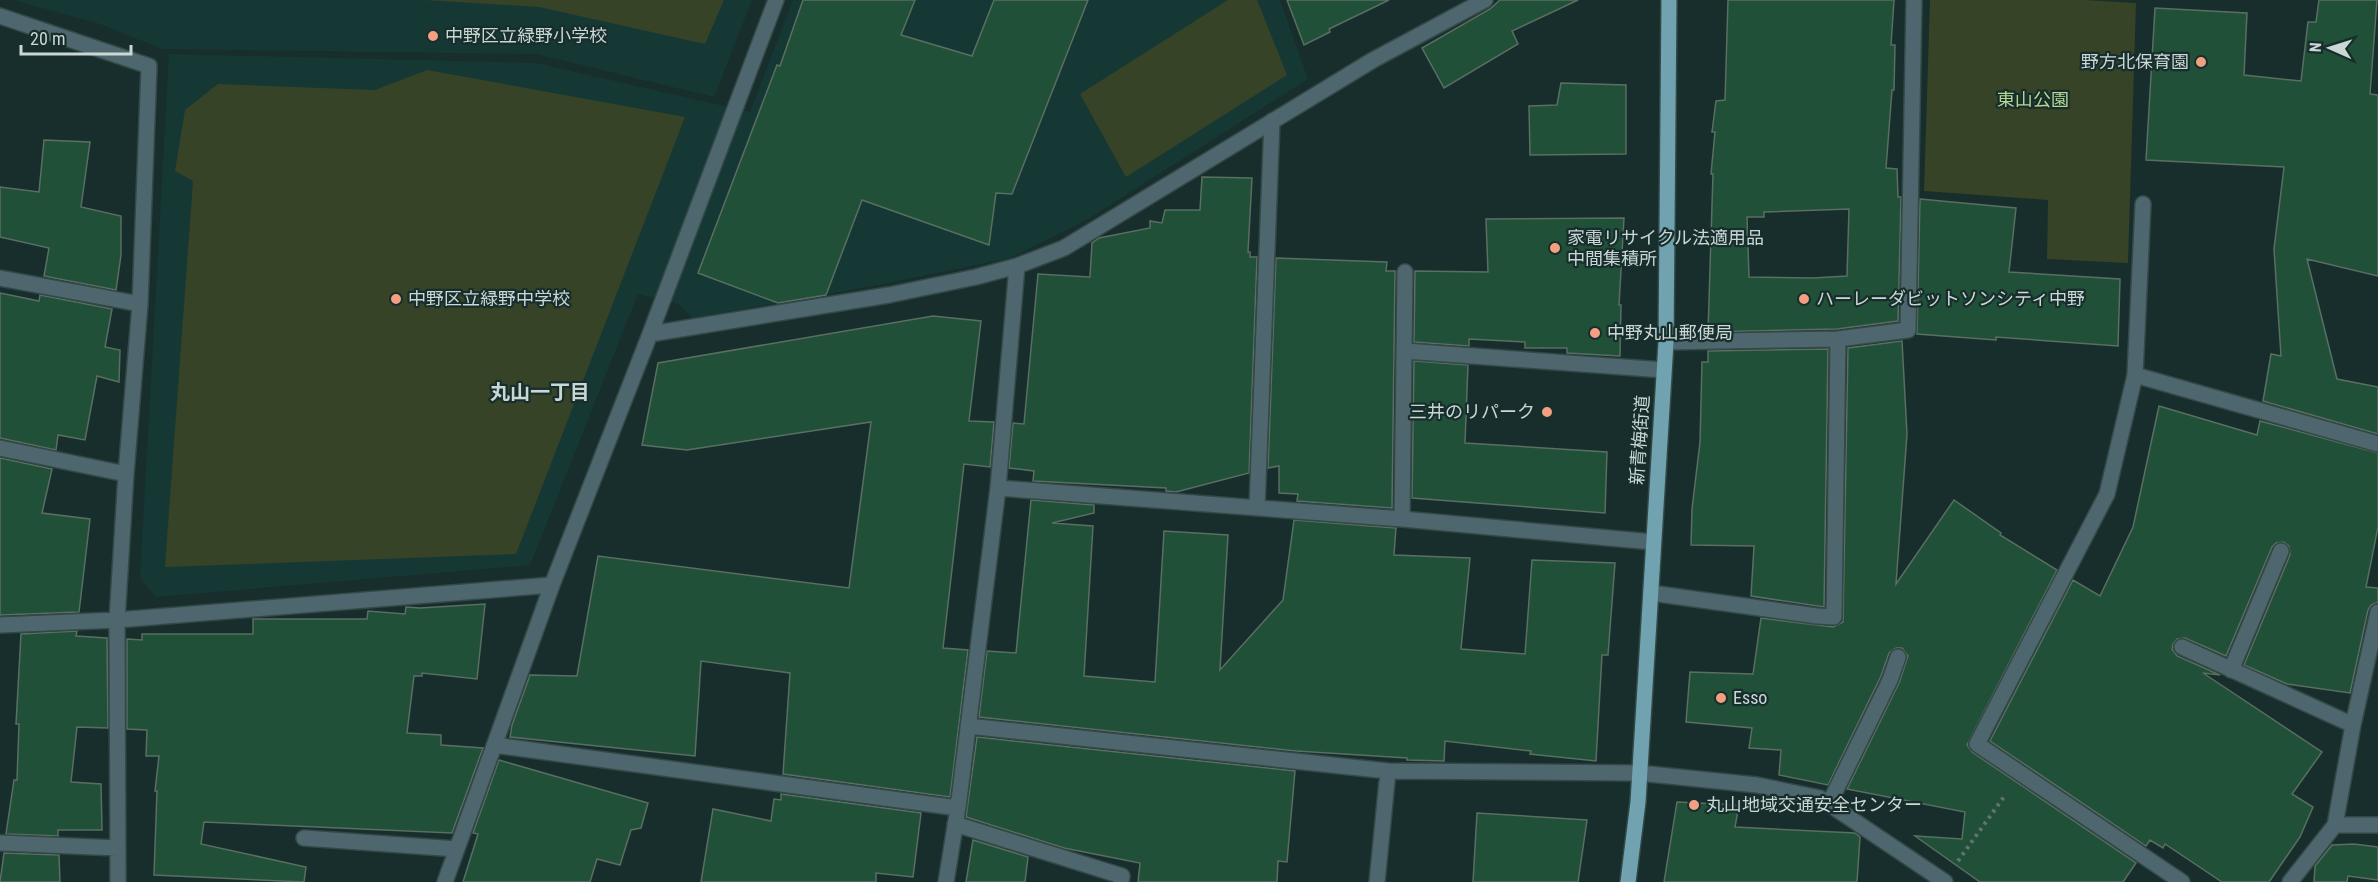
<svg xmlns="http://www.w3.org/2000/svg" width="2378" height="882" viewBox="0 0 2378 882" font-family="'Roboto Condensed','Noto Sans JP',sans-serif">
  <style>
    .built { fill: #163835 }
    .green { fill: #364327 }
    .building { fill: #215038; stroke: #5a6e62; stroke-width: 1.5; fill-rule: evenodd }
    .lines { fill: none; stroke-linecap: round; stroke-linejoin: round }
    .minor-casing { stroke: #334947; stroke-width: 18 }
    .major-casing { stroke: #334947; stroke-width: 18 }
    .path { stroke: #607472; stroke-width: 4; stroke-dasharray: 3 4.5; stroke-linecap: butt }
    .minor { stroke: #4e666d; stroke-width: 15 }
    .major { stroke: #70a2b0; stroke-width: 15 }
    .poi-dot { fill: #f2a081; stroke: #172e2c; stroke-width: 2 }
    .labels { text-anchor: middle; stroke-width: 4.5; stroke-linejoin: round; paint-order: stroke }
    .poi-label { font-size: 18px; fill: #c9d7d5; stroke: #172e2c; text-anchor: start }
    .park-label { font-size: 18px; fill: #b5d692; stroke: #172e2c }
    .street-label { font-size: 18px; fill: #c9d7d5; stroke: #172e2c }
    .neighbourhood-label { font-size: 20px; font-weight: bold; fill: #c9d7d5; stroke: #172e2c }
  </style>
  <rect width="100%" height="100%" fill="#172e2c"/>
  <path class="built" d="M13,0H752L714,97L536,54L162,49L97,23Z
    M793,0H1280L1308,79L1088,219L1010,258L883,284L693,318L678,304L638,294L530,565L156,597L140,578L169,54L536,63L750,112Z"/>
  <path class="green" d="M425,0H724L705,44L539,7Z
    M1228,0H1257L1287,75L1126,177L1080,94Z
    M1930,0H2085L2136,3L2128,263L2047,259L2048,200L1924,191Z
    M427,70L685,117L516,554L165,567L193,181L175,171L185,110L218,84L375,90Z"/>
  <path class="building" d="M803,0H915L901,35L972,56L994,0H1088L1012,194L996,193L989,245L862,200L826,295L778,303L698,273L777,65L780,66Z
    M1287,0H1389L1329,29L1330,32L1304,45Z
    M1500,0H1578L1512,31L1518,44L1444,88L1422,48L1490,9Z
    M1728,0H1894L1891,45H1895L1894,90H1892L1886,168L1897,169L1898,197H1901L1898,321L1837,329L1708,332L1713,174H1711L1715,132H1712L1716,101L1725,100ZM1849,209L1847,276L1813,278L1749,277L1747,217H1764V212Z
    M2319,0H2377L2370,94L2378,95V276L2307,259L2337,379L2378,387V434L2263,401L2271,354L2281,356L2274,249L2284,167L2146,160L2155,8L2247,13L2244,75L2301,81L2308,22H2316Z
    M1561,83L1626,85V154L1530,155L1529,106L1557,105Z
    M44,140L90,142L81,207L121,216V255L116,290L44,276L49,248L0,237V187L39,192Z
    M1202,177L1252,178L1248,252H1250V257H1257L1249,473L1176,492L1166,491V488L1033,481L1034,471L1009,468L1013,423L1024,424L1038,274L1090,277L1092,243L1099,238L1150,228V221L1162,223L1165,210H1200Z
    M1920,199L2016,208L2009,272L2120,279L2118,346L1996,337V340L1917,334Z
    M1624,218L1619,305H1621L1620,356L1567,353V348H1525V342L1469,339V346L1414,342L1415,271L1488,272L1486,219Z
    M1276,258L1387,262L1386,271H1395L1392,508L1297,501L1298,494L1279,493V466L1268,468Z
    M0,293L39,301L40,295L112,309L105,347L120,350L119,382L97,376L85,440L58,435L56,450L0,438Z
    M933,316L981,321L969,421L994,422L990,467L964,464L943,648L968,650L950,797L783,774L790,673L701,661L695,756L510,737L512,725L530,675L577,676L598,556L849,588L871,422L687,450L642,445L658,363Z
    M1902,341L1907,434L1896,584L1954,500L2001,533L2000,535L2057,570L1967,745L1972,752L2136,863L2123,882H1980L1915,836L1962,839L1965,812L1847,789L1899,683L1908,656L1902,648H1896L1889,653L1881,676L1828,785L1779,775L1781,750L1749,748L1752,728L1686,722L1690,672L1753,674L1761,618L1833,627L1843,622L1848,348Z
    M1828,349L1824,607L1751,596L1754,546L1691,545L1692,509L1700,442L1702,362H1708V351Z
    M1414,361L1468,365L1465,443L1607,452L1605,513L1412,498Z
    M2159,406L2257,435L2260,421L2378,453V527L2366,587L2378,588V602L2371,605L2368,610L2350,693L2287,684L2244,665L2290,555L2289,546L2284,542L2276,543L2272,547L2226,656L2185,638L2177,639L2173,644L2172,649L2177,656L2220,675L2203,673L2322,752L2292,794L2313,807L2300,837L2269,882H2222L2165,844L2163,848L2150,840L2146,846L1990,741L2073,580L2100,596L2133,527Z
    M0,458L52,469L42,513L90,519L79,612L0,615Z
    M1031,500L1094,505V513L1052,523L1093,526L1084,676L1155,682L1164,531L1228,535L1220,670L1283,600L1294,520L1396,528L1394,555L1470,558L1461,649L1525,654L1532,560L1615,563L1608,655H1602L1596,761L1530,754L1531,751L1445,741L1444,761L1407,760V758L1296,751L979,717L987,651L1016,653Z
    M485,604L477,679L422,673V676H414L407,733L441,735V745L483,748L452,833L204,822L201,844L306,867L304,882L154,875L157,791H155L159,756H146L147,730L127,729V639L142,640V634H253V619H367L368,611L405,614L406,607L420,608Z
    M77,631L76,636L107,638L108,728L77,727L71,782L101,784L102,830H58V836L6,834L14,780H17L19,724H16L21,634Z
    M977,737L1295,771L1287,862L1278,861L1277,882H1138L1140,863L1064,848L966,817Z
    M499,760L648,803L641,828L631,830L620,865L597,859L590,882H463L478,834L473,833Z
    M781,794L921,813L913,877L876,873V882H701L713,809L771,821L774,799L781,800Z
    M1677,802L1739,805L1735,827L1855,833L1860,837L1857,882H1664Z
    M1477,813L1587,820L1578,882H1473Z
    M973,840L1028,857L1025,882H966Z
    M2354,844L2378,847V880L2348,876L2347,882H2314L2315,866L2332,845Z
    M4,853L59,855L60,882H0Z"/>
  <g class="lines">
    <g class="minor-casing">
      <path id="minor" d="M0,16L149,66L140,304L126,474L117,620L118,882
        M2143,204L2135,375L2107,494L1977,744L2182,882
        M0,278L140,304
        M650,334L889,295L976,277L1017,266L1064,248L1373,60L1485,0
        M1666,342L1838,339L1908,330L1914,0
        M1405,351L1664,370
        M2135,375L2378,444
        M0,448L126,474
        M998,488L1402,519L1653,542
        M1257,508L1272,121
        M1402,519L1405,272
        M1651,593L1817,616L1834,617L1838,339
        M0,625L117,620L552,585
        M2182,647L2353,725
        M2231,670L2281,551
        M968,726L1388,771L1639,773L1757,785L1820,798L1945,882
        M494,745L958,808L998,488L1017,266
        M1829,804L1890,680L1898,657
        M955,824L1122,876L1121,882
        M2335,825H2378
        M304,838L457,849
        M0,843L118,848
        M445,882L552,585L650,334L776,0
        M946,882L957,814
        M1377,882L1388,771
        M2290,882L2335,825L2353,725L2378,612"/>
    </g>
    <g class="major-casing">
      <path id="major" d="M1628,882L1638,802L1666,342L1669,0"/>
    </g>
    <path class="path" d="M1958,861L2006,794"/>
    <use href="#minor" class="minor"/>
    <use href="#major" class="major"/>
  </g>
  <g class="poi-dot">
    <circle cx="433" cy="36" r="6"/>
    <circle cx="2201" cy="62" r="6"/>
    <circle cx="1555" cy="248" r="6"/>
    <circle cx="396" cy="299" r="6"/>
    <circle cx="1804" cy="299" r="6"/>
    <circle cx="1595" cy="333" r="6"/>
    <circle cx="1547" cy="412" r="6"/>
    <circle cx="1721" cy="698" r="6"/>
    <circle cx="1694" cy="805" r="6"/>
  </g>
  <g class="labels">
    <g class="poi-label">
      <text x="445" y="42">中野区立緑野小学校</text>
      <text x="2189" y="68" text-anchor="end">野方北保育園</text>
      <text x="1567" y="244">家電リサイクル法適用品<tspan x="1567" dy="21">中間集積所</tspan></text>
      <text x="408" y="305">中野区立緑野中学校</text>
      <text x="1816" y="305">ハーレーダビットソンシティ中野</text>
      <text x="1607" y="339">中野丸山郵便局</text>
      <text x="1535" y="418" text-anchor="end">三井のリパーク</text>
      <text x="1733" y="704">Esso</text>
      <text x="1706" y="811">丸山地域交通安全センター</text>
    </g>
    <g class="park-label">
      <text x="2033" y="106">東山公園</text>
    </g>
    <g class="street-label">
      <text transform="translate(1640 440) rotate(-86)" y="6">新青梅街道</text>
    </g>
    <g class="neighbourhood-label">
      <text x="540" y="399">丸山一丁目</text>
    </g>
  </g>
  <g transform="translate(2330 48) rotate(273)" stroke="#172e2c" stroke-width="4.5" paint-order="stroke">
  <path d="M0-4.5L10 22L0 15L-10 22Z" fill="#c9d7d5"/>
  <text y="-9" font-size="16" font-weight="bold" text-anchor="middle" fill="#c9d7d5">N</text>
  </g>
  <path d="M21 45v9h110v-9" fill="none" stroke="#c9d7d5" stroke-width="3"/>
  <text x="30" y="45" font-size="18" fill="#c9d7d5" stroke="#172e2c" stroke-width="4.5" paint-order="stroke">20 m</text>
</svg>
